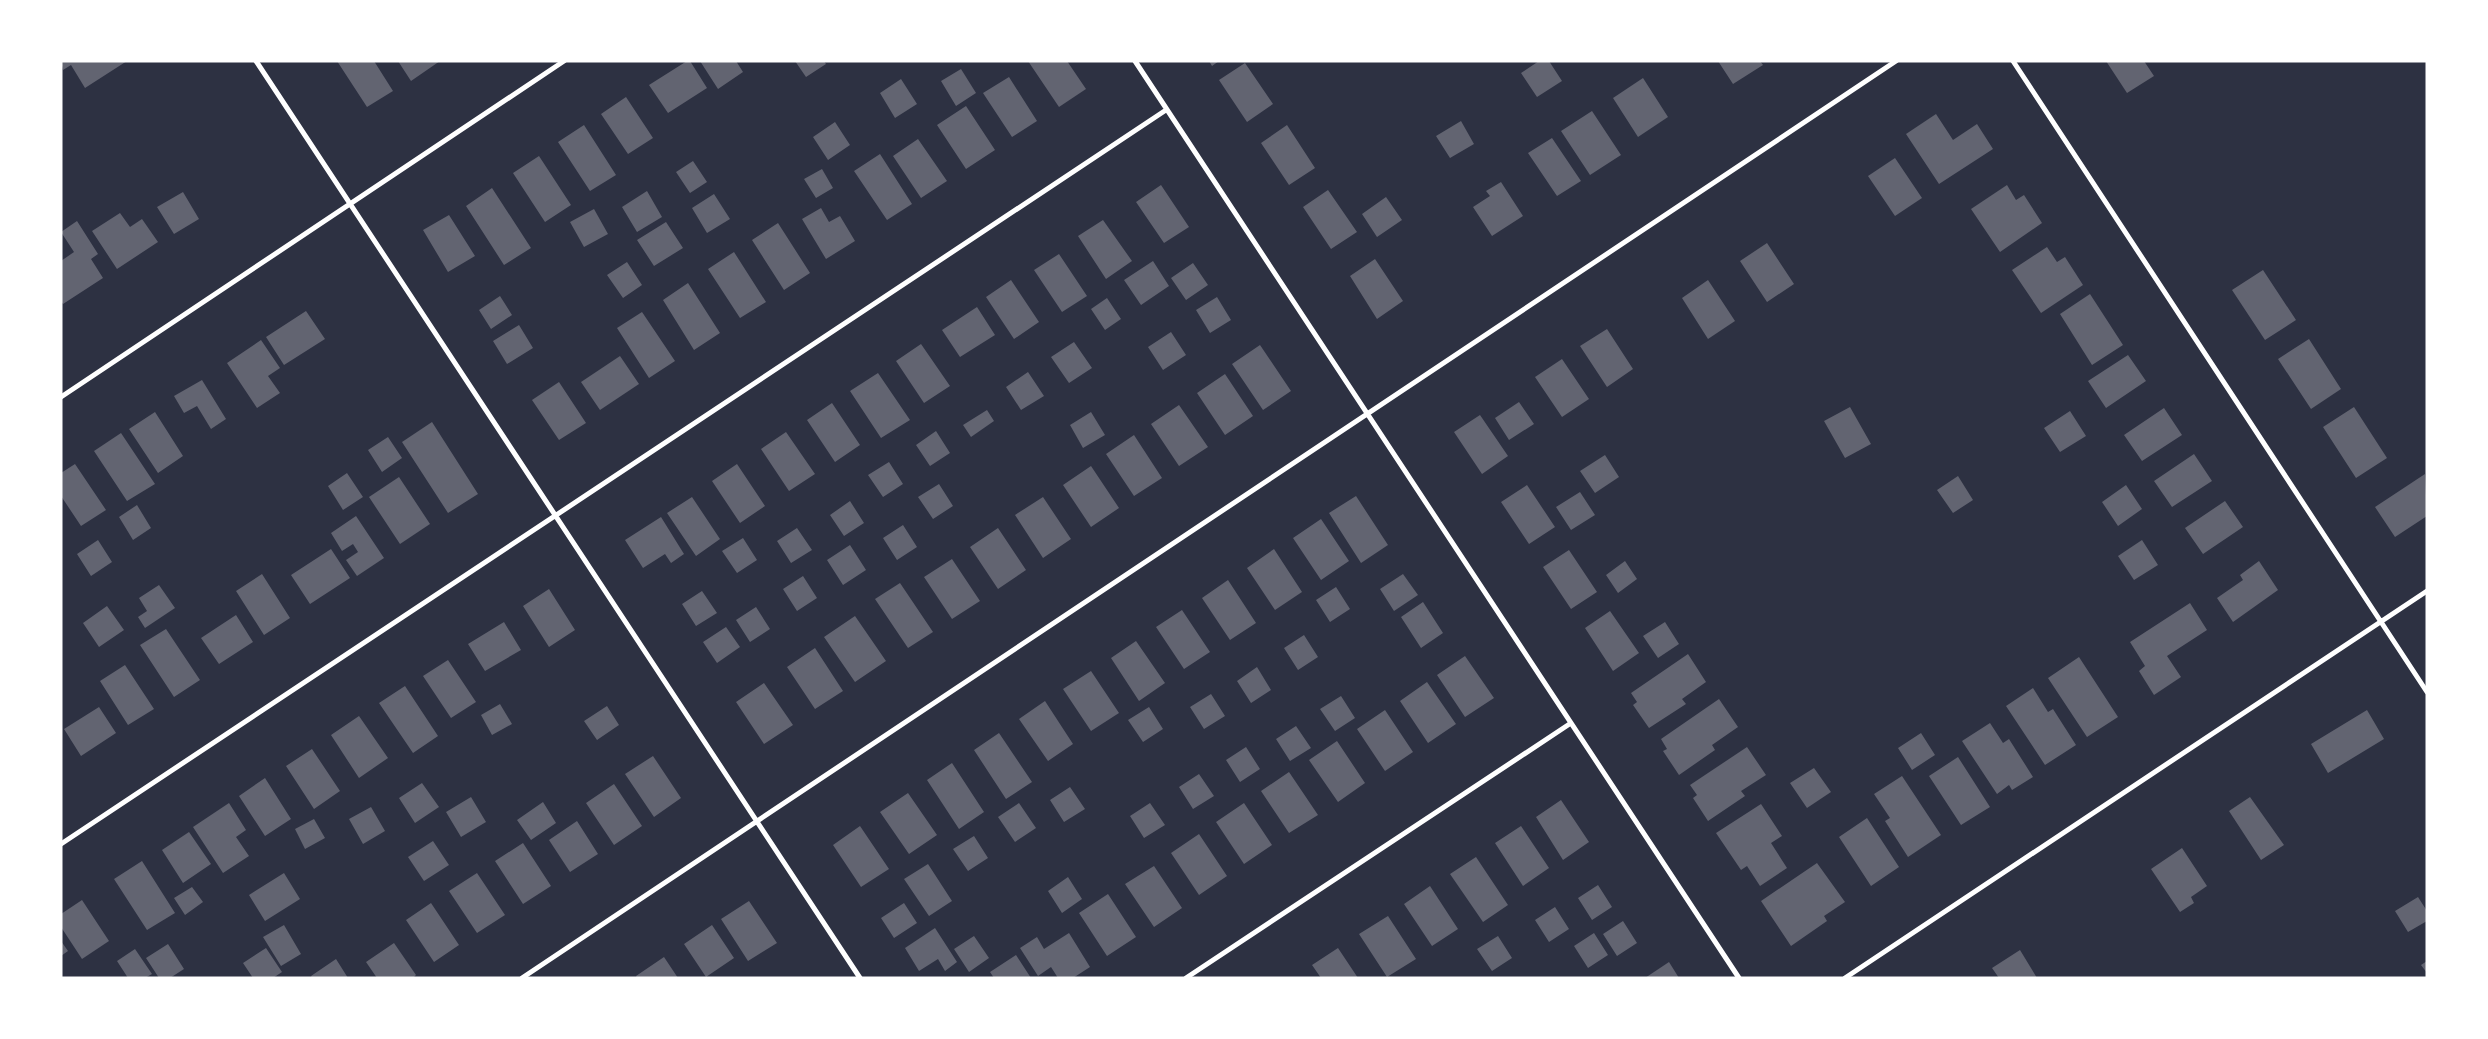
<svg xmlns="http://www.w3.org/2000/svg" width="2488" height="1039" viewBox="0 0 2488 1039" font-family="Lato,sans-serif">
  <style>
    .building { fill: #626471 }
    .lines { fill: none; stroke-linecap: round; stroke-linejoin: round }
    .minor { stroke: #fff; stroke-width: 5 }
  </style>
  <rect width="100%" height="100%" fill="#2d3142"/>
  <path class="building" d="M61,61H127L85,88L71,65L63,70Z
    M337,61H374L393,91L367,107Z
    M398,61H440L411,81Z
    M687,61H690L707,88L668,113L649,85Z
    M700,61H736L743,72L718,89Z
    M795,61H824L826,64L806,77Z
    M1028,61H1067L1086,89L1059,107Z
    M1209,61H1219L1212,66Z
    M1539,61H1549L1562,81L1537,97L1521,73Z
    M1718,61H1760L1763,65L1733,84Z
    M2106,61H2144L2154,76L2127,93Z
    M1245,63L1273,104L1247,122L1219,80Z
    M961,69L976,93L956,106L941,81Z
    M1009,77L1037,121L1012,137L983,93Z
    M1643,78L1668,117L1638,137L1613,98Z
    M901,79L917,104L895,118L880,93Z
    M626,97L653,138L628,154L601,114Z
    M966,106L995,150L966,169L937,125Z
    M1592,111L1621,155L1590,175L1561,131Z
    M1936,114L1953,140L1977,124L1993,149L1939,184L1906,134Z
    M1461,121L1474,144L1450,158L1436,136Z
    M835,122L850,145L828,160L813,137Z
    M584,125L616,175L590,191L558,142Z
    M1287,125L1315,168L1289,185L1261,143Z
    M1552,138L1581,181L1557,196L1528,153Z
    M918,139L947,181L921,198L893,156Z
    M880,154L912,204L887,220L854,171Z
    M539,156L571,205L545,222L513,173Z
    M1895,158L1922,198L1895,216L1868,176Z
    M693,161L707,182L690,193L676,172Z
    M822,169L833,188L816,198L804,179Z
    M1501,182L1523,216L1492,236L1473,207L1490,196L1486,191Z
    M1161,185L1189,227L1164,243L1136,202Z
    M2007,185L2016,200L2024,195L2042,223L2000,252L1971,209Z
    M492,188L531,248L504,265L466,206Z
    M1328,190L1357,232L1331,249L1303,207Z
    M647,191L662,217L637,232L622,207Z
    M183,192L199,219L174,234L157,207Z
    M714,194L730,219L707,233L692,208Z
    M1386,197L1402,220L1377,237L1362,214Z
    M821,208L829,222L840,216L855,241L826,259L802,219Z
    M594,209L608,234L584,247L570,222Z
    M120,213L130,227L142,219L158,242L117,269L92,231Z
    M449,215L475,256L448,272L423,230Z
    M1103,220L1132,261L1106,279L1078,236Z
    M77,221L98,254L91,259L103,278L63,304L61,301V261L74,252L61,232Z
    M666,222L683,248L654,266L637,240Z
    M778,223L810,273L784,290L752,240Z
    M1767,243L1794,284L1767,302L1740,261Z
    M2047,247L2057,262L2065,257L2083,285L2041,313L2012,270Z
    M734,252L766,302L740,318L708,269Z
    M1059,254L1087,296L1062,312L1034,270Z
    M1375,259L1403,301L1377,319L1350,276Z
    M1153,261L1169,286L1141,305L1124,280Z
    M627,262L642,285L623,298L607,275Z
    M1193,263L1208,285L1186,300L1171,278Z
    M2263,270L2296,320L2265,340L2232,290Z
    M1011,280L1039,322L1014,339L986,297Z
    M1708,280L1735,321L1708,339L1682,298Z
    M688,283L720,333L694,350L663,300Z
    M2090,294L2123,345L2092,365L2060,314Z
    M500,296L512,315L491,329L479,310Z
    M1217,297L1231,320L1210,333L1196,310Z
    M1107,298L1121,319L1105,330L1091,309Z
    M977,307L995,335L960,357L942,330Z
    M306,311L325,339L284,365L266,337Z
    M642,312L675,361L649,378L617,328Z
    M519,325L533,348L507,364L493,341Z
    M1607,329L1633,369L1607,387L1580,346Z
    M1171,332L1186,355L1163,370L1148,347Z
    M2309,339L2341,389L2311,409L2278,359Z
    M261,340L280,368L268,376L280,393L257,408L227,363Z
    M1074,342L1092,368L1069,383L1051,357Z
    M921,344L950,386L924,403L896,361Z
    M1260,345L1291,391L1263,410L1232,364Z
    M2128,355L2146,381L2106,408L2088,381Z
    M620,356L639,384L600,410L581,382Z
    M1562,359L1589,399L1562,417L1535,377Z
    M1028,372L1044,396L1021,410L1006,387Z
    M878,373L910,420L881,438L850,391Z
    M1225,374L1253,416L1225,435L1197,393Z
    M202,380L226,419L211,429L197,406L184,413L174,396Z
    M559,382L586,423L559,440L532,400Z
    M1519,402L1534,424L1509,440L1495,418Z
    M832,403L860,445L835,462L807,420Z
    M1179,405L1208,447L1179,466L1151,424Z
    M1850,407L1871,444L1845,458L1824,421Z
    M2354,407L2387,458L2356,478L2323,427Z
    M2164,408L2182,435L2142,461L2124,435Z
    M987,410L994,421L971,437L963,425Z
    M2070,411L2086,436L2060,452L2044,428Z
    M155,412L183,456L158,473L129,429Z
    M1091,412L1105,435L1083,448L1070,425Z
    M1480,415L1508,456L1482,474L1454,432Z
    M432,422L478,494L448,513L402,442Z
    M936,431L950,453L930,466L916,445Z
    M786,432L815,474L789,491L761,449Z
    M121,433L155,484L127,501L94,451Z
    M1134,435L1162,478L1134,496L1106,454Z
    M388,437L402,458L382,472L368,450Z
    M2194,454L2212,481L2172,507L2154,481Z
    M1605,455L1619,477L1595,493L1580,471Z
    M889,462L903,484L883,497L868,475Z
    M75,464L106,510L81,526L61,496V473Z
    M737,464L765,506L740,523L712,481Z
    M1091,466L1119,508L1091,527L1063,485Z
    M347,473L363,497L343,510L328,486Z
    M2425,474L2427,516L2395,537L2375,507Z
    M1958,476L1973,500L1953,513L1937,490Z
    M399,477L430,524L400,544L369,497Z
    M939,484L953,506L933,519L918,497Z
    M1527,485L1555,527L1529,544L1501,502Z
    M2126,485L2142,509L2118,526L2102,502Z
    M1580,492L1595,515L1571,530L1556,507Z
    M1356,496L1388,545L1361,563L1329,513Z
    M692,497L720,539L696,556L667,513Z
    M1043,497L1071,539L1043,558L1015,515Z
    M850,501L864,523L844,536L830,515Z
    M2225,501L2243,527L2203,554L2185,528Z
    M137,505L151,528L133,540L119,517Z
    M356,516L384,558L357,576L346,560L358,552L353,544L342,551L331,533Z
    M661,517L684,554L671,563L665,554L643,568L625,540Z
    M1321,519L1349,561L1321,580L1293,538Z
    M903,525L917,547L897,560L883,538Z
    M797,528L812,550L791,563L777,541Z
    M998,528L1026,570L998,589L970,547Z
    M743,538L757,560L737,573L722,551Z
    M98,540L112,562L91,576L77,554Z
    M2142,540L2158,565L2134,580L2118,556Z
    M850,545L866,570L843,585L827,560Z
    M331,549L350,578L310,604L291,575Z
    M1274,549L1302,592L1275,610L1247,568Z
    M1569,550L1597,592L1571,609L1543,567Z
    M952,559L980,601L952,619L924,577Z
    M1625,561L1637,579L1618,593L1606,575Z
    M2259,561L2278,590L2233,622L2217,598L2243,580L2240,575Z
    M262,574L290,618L264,635L236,591Z
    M1403,574L1418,595L1394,611L1380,589Z
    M803,576L817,598L797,611L783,589Z
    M1228,580L1256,623L1230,640L1202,598Z
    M900,583L933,632L908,648L875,599Z
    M159,585L175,608L145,628L138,617L147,611L139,598Z
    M1336,587L1350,609L1330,622L1316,600Z
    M549,589L575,630L549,647L523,606Z
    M702,591L717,613L696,626L682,604Z
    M1423,602L1443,633L1421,648L1401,617Z
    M2190,603L2207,630L2167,656L2181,677L2154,695L2139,671L2145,666L2130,642Z
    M107,606L124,630L99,647L83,623Z
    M756,607L770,629L750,642L736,620Z
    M1182,610L1210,652L1184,669L1156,627Z
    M1610,611L1639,653L1613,671L1585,628Z
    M236,615L253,642L219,664L201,638Z
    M855,616L886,661L855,682L824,637Z
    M504,622L521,650L485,671L468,644Z
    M1665,622L1679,644L1658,658L1643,636Z
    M726,627L740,647L717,663L703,642Z
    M166,629L200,680L174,697L140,645Z
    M1304,635L1318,657L1298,670L1284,648Z
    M1136,641L1165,683L1139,701L1111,658Z
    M815,648L843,691L815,709L787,667Z
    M1688,654L1706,682L1682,699L1686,704L1649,728L1633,705L1637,702L1631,693Z
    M1465,656L1494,698L1465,717L1437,675Z
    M2079,657L2118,717L2087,737L2048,678Z
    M448,660L476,702L451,718L423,676Z
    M125,665L154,709L128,725L100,681Z
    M1257,667L1271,690L1251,703L1237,681Z
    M1091,671L1119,713L1091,731L1063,689Z
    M1427,682L1456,724L1428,743L1400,701Z
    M764,683L793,725L764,744L736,702Z
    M405,686L438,736L413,753L379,703Z
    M2033,688L2048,712L2053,709L2076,745L2045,765L2006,706Z
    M1211,694L1225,716L1204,729L1190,707Z
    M1341,696L1355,718L1335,731L1320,709Z
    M1719,699L1738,727L1712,745L1715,750L1679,775L1663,751L1667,749L1661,739Z
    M1045,701L1073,744L1048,761L1019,719Z
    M500,704L512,724L492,735L481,715Z
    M607,706L619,725L597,740L584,721Z
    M99,707L116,733L81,756L64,729Z
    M1149,707L1163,729L1143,742L1128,720Z
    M1385,710L1413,752L1385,771L1357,729Z
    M2367,710L2384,739L2328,773L2311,744Z
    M359,716L388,758L359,778L331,735Z
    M1990,723L2003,743L2009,739L2033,777L2012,790L2009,785L1997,794L1962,741Z
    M1296,726L1311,748L1290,761L1276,739Z
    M999,733L1032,782L1006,799L974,750Z
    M1921,733L1935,755L1912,770L1898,748Z
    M1337,741L1365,783L1338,802L1309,760Z
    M1246,747L1260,769L1240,782L1226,760Z
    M1747,747L1766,775L1741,791L1745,796L1708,821L1693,798L1697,795L1690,785Z
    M312,749L340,791L314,809L286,766Z
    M653,756L681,798L654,817L625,774Z
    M1958,757L1990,807L1961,825L1929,776Z
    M952,763L984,812L959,829L927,780Z
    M1814,768L1831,792L1807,808L1790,783Z
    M1289,772L1318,815L1289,833L1261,791Z
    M1199,774L1214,796L1193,809L1179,787Z
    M1902,776L1941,835L1908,857L1885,821L1890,818L1874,794Z
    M265,778L291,819L265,836L239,796Z
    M422,783L439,807L415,823L399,798Z
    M614,784L642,826L614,845L586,803Z
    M1070,787L1085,809L1064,822L1050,800Z
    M908,793L937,835L909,854L880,812Z
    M471,797L486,822L461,837L446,812Z
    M2250,797L2284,845L2261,860L2229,811Z
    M1561,800L1589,842L1563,860L1536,817Z
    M543,802L556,823L531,840L517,820Z
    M229,803L246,830L236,837L249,856L223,873L193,827Z
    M1019,803L1036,828L1015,842L998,817Z
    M1150,803L1165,825L1144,838L1130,816Z
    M1244,803L1272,845L1244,864L1216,822Z
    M1761,804L1782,836L1771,843L1787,868L1760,886L1747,866L1741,870L1716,833Z
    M371,807L385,831L363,844L349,819Z
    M1867,818L1899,867L1871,886L1839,837Z
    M314,819L325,838L305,849L295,829Z
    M577,821L598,854L570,872L549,840Z
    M860,826L889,869L861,887L833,845Z
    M1521,826L1549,868L1523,886L1495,843Z
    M189,832L211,864L183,883L162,850Z
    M1199,834L1227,876L1199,895L1171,853Z
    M974,836L988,858L968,871L953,849Z
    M433,841L449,865L424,881L408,857Z
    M523,843L551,886L523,904L495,861Z
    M2182,848L2207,886L2191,897L2194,903L2180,912L2151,869Z
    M1476,857L1508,905L1483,922L1450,874Z
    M142,861L175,913L147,930L114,879Z
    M1817,863L1845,902L1824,916L1827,921L1791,946L1761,901Z
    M928,864L952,901L929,916L904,879Z
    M1154,866L1182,908L1154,927L1125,884Z
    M284,873L300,899L265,921L249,895Z
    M477,873L505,915L477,933L449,891Z
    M1068,877L1082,899L1062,913L1048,891Z
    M1598,885L1612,907L1592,920L1578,898Z
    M1430,886L1458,929L1432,946L1404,904Z
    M192,887L203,902L185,915L174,898Z
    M1108,894L1136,937L1107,956L1079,913Z
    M2418,897L2427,911V921L2408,932L2395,911Z
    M82,900L109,941L82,959L61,927V914Z
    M749,901L777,943L748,961L721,919Z
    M431,903L459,945L434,962L406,920Z
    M904,903L917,923L894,938L881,918Z
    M1555,907L1569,929L1549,942L1535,920Z
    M1388,916L1416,959L1387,977L1359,934Z
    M1623,921L1637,943L1617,956L1603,934Z
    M284,925L301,954L281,966L263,937Z
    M712,925L734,958L706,977L684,944Z
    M935,928L957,962L945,971L938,959L919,971L905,948Z
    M1069,933L1090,967L1073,978H1058L1051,967L1038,976L1020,948L1037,937L1044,949Z
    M1594,933L1608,955L1588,968L1574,946Z
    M974,936L989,958L969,972L954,949Z
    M1498,936L1512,958L1492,971L1477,949Z
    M61,941L68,951L61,956Z
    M394,943L416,975L413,978H377L366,962Z
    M168,944L184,969L170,978H159L146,958Z
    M266,948L282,972L273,978H253L243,963Z
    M1338,948L1358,978H1321L1312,965Z
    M135,949L152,974L145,978H128L117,961Z
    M2020,950L2037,978H1999L1992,968Z
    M1016,955L1031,978H994L990,972Z
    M664,957L678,978H637L636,976Z
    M336,959L348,978H312L311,976Z
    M2427,961V973L2421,965Z
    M1669,962L1679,978H1645Z"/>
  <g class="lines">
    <path class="minor" d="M256,61L860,978
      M1135,61L1739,978
      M2013,61L2427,692
      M61,397L564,61
      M61,844L1166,110
      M522,978L1896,61
      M1186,978L1571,723
      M1845,978L2427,591"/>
  </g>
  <rect width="2488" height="1039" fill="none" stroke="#ffffff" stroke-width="125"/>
</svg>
